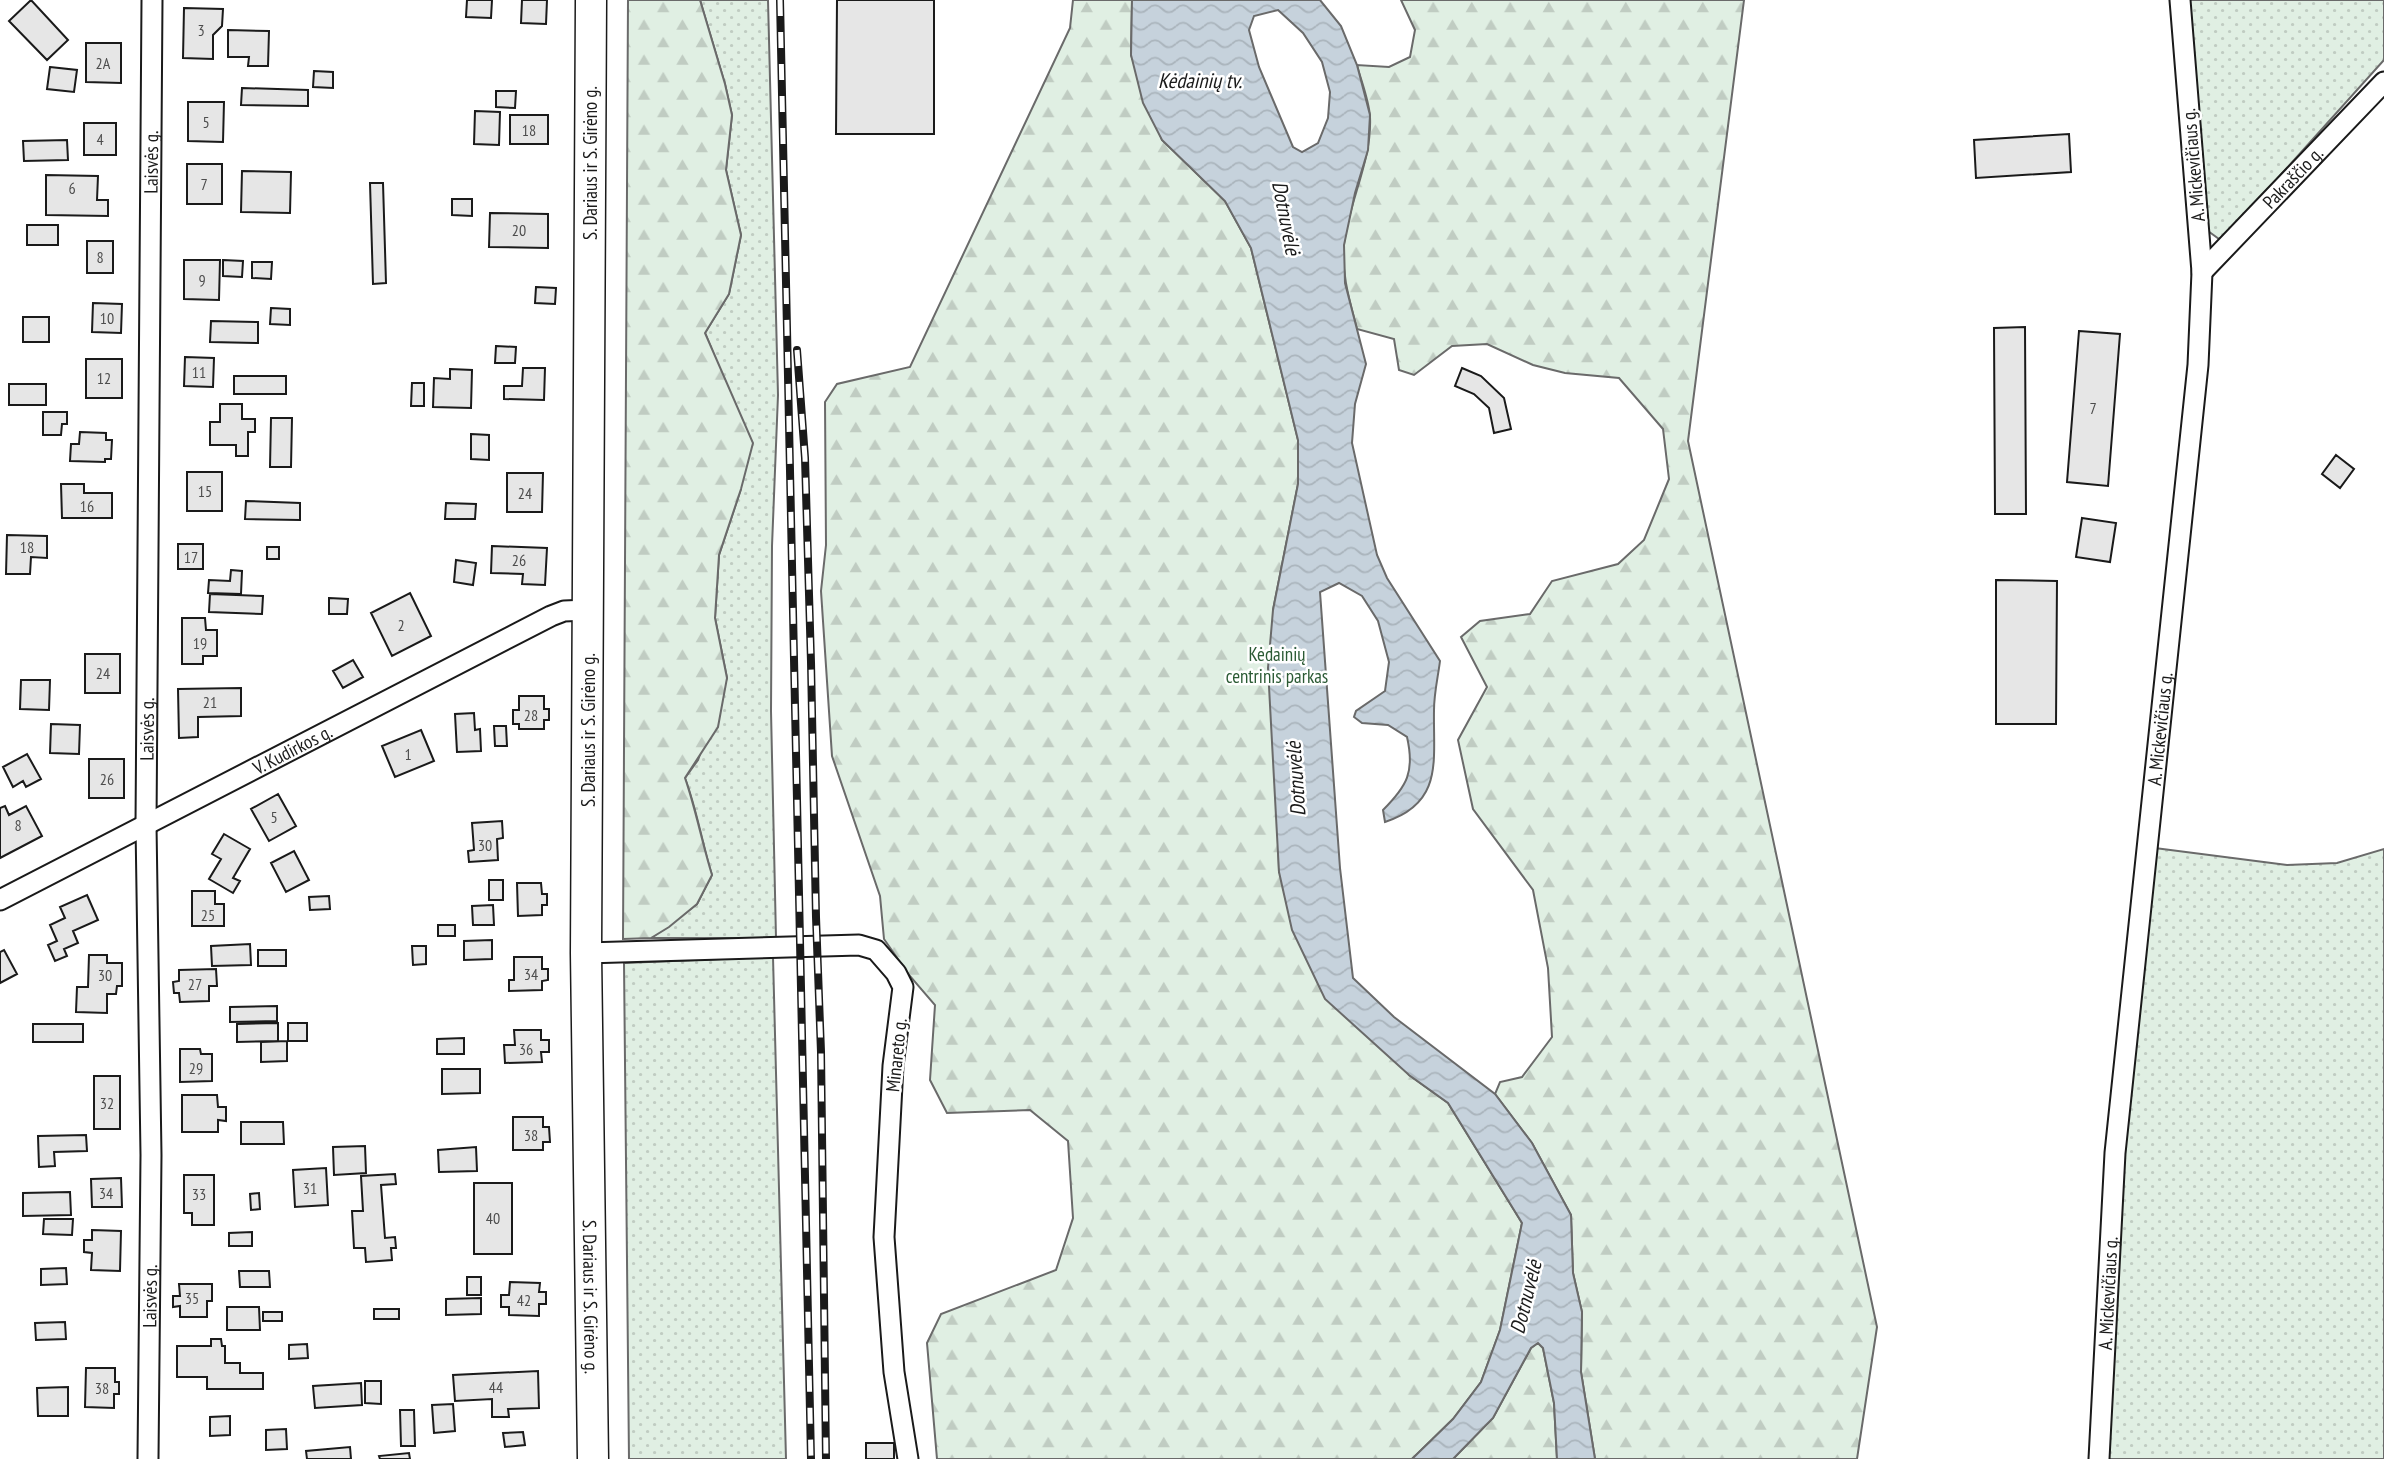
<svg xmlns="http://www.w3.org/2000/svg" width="2384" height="1459" viewBox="0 0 2384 1459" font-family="'PT Sans Narrow',sans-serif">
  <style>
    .green { fill: url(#green-dots); stroke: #6a6a6a; stroke-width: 2 }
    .forest { fill: url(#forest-firs); stroke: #6a6a6a; stroke-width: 2 }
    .water { fill: url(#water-waves); stroke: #6a6a6a; stroke-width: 2; fill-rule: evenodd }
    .building { fill: #e6e6e6; stroke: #1a1a1a; stroke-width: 2 }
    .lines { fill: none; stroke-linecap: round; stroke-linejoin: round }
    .street-casing { stroke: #1a1a1a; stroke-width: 23 }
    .primary-casing { stroke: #1a1a1a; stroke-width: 33 }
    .street { stroke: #fff; stroke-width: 19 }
    .primary { stroke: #fff; stroke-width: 30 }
    .rail-casing { stroke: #1a1a1a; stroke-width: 8 }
    .rail { stroke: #fff; stroke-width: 5; stroke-dasharray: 16; stroke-linecap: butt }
    .labels { text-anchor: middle; stroke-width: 5; stroke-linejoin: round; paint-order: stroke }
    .number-label { font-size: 16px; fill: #4d4d4d }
    .street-label { font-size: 19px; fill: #1a1a1a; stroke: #fff }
    .park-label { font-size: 19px; fill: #2b5a34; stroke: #fff }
    .water-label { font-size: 21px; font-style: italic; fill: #1a1a1a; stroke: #fff }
  </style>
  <defs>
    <pattern id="green-dots" width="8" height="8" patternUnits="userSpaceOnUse" patternTransform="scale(1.75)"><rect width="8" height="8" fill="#e0efe3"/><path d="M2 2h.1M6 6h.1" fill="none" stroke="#c0ccc2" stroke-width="1.8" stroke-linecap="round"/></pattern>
    <pattern id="forest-firs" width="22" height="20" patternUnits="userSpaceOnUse" patternTransform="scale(1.75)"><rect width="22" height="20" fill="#e0efe3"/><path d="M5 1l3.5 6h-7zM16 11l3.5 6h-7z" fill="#c0ccc2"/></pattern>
    <pattern id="water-waves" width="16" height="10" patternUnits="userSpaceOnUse" patternTransform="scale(1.75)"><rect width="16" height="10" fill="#c6d2dc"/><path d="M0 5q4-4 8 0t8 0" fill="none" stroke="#aab4bc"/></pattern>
  </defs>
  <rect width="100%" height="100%" fill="#fff"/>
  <path class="green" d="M700,0H768L778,395L772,546L771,711L776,938H651L697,904L712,875C702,843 697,810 685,778L698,760L727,678L715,618L719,555L741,489L725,382L705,333L729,294L741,235L726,170L732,115L725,84Z
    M2187,0H2384V60L2232,229L2219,239L2208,231Z
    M2147,847L2287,865L2337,863L2384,849V1459H2101Z
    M773,957L786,1459H629L624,963Z"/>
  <path class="forest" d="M628,0H700L725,84L732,115L726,170L741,235L729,294L705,333L753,443L741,489L719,555L715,618L727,678L718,727L685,778C696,810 702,843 712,875L697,904L669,927L651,938L623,939Z
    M1073,0H1132L1131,55L1162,140L1225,201L1251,248L1298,440V484L1273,610L1279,872L1409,1075L1448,1103L1522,1223L1500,1330L1481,1382L1453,1419L1412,1459H937L927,1343L941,1314L1056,1270L1073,1218L1068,1141L1030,1110L947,1113L930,1080L935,1005L909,975L884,939L880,896L832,756L821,591L826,545L825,402L837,384L910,367L1070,28Z
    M1401,0H1744L1688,441L1877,1327L1857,1459H1595L1581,1372L1582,1312L1573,1273L1571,1215L1532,1143L1495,1094L1500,1082L1522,1077L1552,1037L1548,968L1533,890L1473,809L1458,740L1487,687L1461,637L1480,621L1530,614L1552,581L1618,564L1644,540L1669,479L1663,429L1619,378L1565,373L1533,365L1487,344L1452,346L1414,375L1399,370L1394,339L1357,329C1350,302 1341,273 1344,244C1349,201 1372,161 1370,117C1369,100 1361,81 1357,65L1389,67L1410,57L1415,30Z
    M1538,1343L1543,1348L1554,1403L1557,1459H1453L1493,1418L1531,1348Z"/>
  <path class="water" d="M1132,0H1320L1341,26L1357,65L1370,115L1368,150L1355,193L1344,245L1345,283L1366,364L1355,404L1352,443L1377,555L1387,578L1440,661C1438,677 1434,693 1434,710C1433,760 1444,803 1385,822L1383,810C1407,786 1415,772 1407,737L1388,725L1362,723L1354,717L1356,711L1385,691L1389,662L1378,621L1362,596L1339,583L1320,592L1340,868L1353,978L1394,1017L1495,1094L1532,1143L1571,1215L1573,1273L1582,1312L1581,1372L1595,1459H1557L1554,1403L1543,1348L1538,1343L1531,1348L1493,1418L1453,1459H1412L1453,1419L1481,1382L1500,1330L1522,1223L1448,1103L1409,1075L1325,999L1292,930L1279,872L1268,668L1273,610L1298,484V440L1251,248L1225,201L1162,140L1143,103L1131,55ZM1278,10L1303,33L1322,62L1330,92L1328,118L1318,143L1302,152L1293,147L1259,67L1249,30L1254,16Z"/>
  <path class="building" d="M31,0L68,40L47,60L9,21Z
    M467,0H492L491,18L466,17Z
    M522,0H547L546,24L521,23Z
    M837,0H934V134H836Z
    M184,8L223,9L222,26L213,35V59L183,58Z
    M228,30L269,31L268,66H248L249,57H228Z
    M86,43H121V83L86,82Z
    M50,67L77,70L74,92L47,89Z
    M314,71L333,72V88L313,87Z
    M242,88L308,90V106L241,105Z
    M496,91H516L515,108L496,107Z
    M188,102H224L223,142L188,141Z
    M475,111L500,112L499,145L474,144Z
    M510,115H548V144H510Z
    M84,123H116V155H84Z
    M2069,134L2071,172L1976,178L1974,140Z
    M67,140L68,160L24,161L23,141Z
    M187,164H222V204H187Z
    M242,171L291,172L290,213L241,212Z
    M46,175L98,176L97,200H108V216L46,215Z
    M370,183H383L386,283L373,284Z
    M452,199H472V216L452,215Z
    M490,213L548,214V248L489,247Z
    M27,225H58V245H27Z
    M87,241H113V273H87Z
    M184,260H220L219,300L184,299Z
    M223,260L243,261L242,277L223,276Z
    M252,262H272L271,279L252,278Z
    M536,287L556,288L555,304L535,303Z
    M93,303L122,304L121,333L92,332Z
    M271,308L290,309V325L270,324Z
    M23,317H49V342H23Z
    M211,321L258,322V343L210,342Z
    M2025,327L2026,514H1995L1994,328Z
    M2079,331L2120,334L2108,486L2067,482Z
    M496,346L516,347L515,363H495Z
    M185,357L214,358L213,387L184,386Z
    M86,359H122V398H86Z
    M523,368H545L544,400L504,399V386H522Z
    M1462,368L1481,376L1504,398L1511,429L1494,433L1489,408L1474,394L1455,386Z
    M450,369L472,370L471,408L433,407L434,378L450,379Z
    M234,376H286V394H234Z
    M412,383H424V406H411Z
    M9,384H46V405H9Z
    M220,404H242V419H255V432H248V456H236V445H210V422H220Z
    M43,412H67V424H62L61,435H43Z
    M271,418H292L291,467H270Z
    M80,432L106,433V440H112L111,459H105V462L70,461L71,444H79Z
    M471,434L489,435V460L471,459Z
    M2336,455L2354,469L2340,488L2322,474Z
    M187,472H222V511H187Z
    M507,473H543L542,512H507Z
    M61,484H84V493H112V518H62Z
    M246,501L300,503V520L245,519Z
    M446,503L476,504L475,519H445Z
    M2082,518L2116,523L2110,562L2076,557Z
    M7,535L47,536V558L31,557L30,574H6Z
    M178,544H203V569H178Z
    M492,546L547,548L545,585L522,584L523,574L491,573Z
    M267,547H279V559H267Z
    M456,560L476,563L473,585L454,582Z
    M231,570L242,571L241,594L208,593L209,580L230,581Z
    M1996,580L2057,581L2056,724H1996Z
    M410,593L431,636L392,656L371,613Z
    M210,594L263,596L262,614L209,612Z
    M329,598L348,599L347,614H329Z
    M182,618H205L206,630H217V656H203V664H182Z
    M85,654H120V693H85Z
    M353,660L363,677L343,688L333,671Z
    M21,680H50L49,710L20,709Z
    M241,688V716L198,717V737L179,738L178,689Z
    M519,696H544V709H549V720H544V729H519V724H513V710H519Z
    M474,713L475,730L480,729L481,751L457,752L455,714Z
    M51,724L80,725L79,754L50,753Z
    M494,726H506L507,746H495Z
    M421,730L434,761L395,777L382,746Z
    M27,754L41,779L26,787L23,781L13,787L3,767Z
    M89,759H124V798H89Z
    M278,794L296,826L269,841L251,809Z
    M5,806L9,815L26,806L42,836L0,858V808Z
    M502,821L503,838L497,839L498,860L469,862L468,851L474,850L472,823Z
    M224,834L250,849L233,878L240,881L233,893L209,879L221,859L212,854Z
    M294,851L309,880L286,892L271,863Z
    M489,880H503V900H489Z
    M517,883H541L542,894H547V905H542V915L518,916Z
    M192,891H215V904H224V926H192Z
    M87,895L98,920L73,931L78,943L64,949L67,956L55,961L48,945L57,941L50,925L65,918L60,907Z
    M329,896L330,909L310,910L309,897Z
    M493,905L494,925H473L472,906Z
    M438,925H455V936H438Z
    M492,940V959L464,960V941Z
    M250,944L251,965L212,966L211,946Z
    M412,946H426V964L413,965Z
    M4,950L17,974L0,983V952Z
    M258,950H286V966H258Z
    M89,955H107V963H122V986H117L116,994H107V1013L76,1012L77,987H88Z
    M514,957H542V969H548V980L542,981V990L509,991V980H514Z
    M216,969L217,986H209V1001L180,1002L179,993H174L173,982L179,981V970Z
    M277,1006V1021L230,1022V1007Z
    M278,1023V1041L237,1042V1024Z
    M288,1023H307V1041H288Z
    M33,1024H83V1042H33Z
    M514,1030H541V1040H549V1052H541L542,1062L505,1063L504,1045H515Z
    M464,1038V1054H437V1039Z
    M287,1041V1061L261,1062V1042Z
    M180,1049H200L201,1054H212V1081L180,1082Z
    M442,1069H480V1093L442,1094Z
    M94,1076H120V1129H94Z
    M182,1095H217L218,1107H226V1121L218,1120V1132H182Z
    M513,1117H543V1127H549L550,1142H543V1150H513Z
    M241,1122H283L284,1144H241Z
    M86,1135L87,1151L54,1152L55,1166L39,1167L38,1136Z
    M365,1146L366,1173L334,1175L333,1147Z
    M476,1147L477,1171L439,1172L438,1150Z
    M326,1168L328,1205L295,1207L293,1170Z
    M395,1174L396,1184L381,1185L385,1238L395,1237L396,1248H391L392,1260L366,1262L365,1248H354L352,1211H363L361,1176Z
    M184,1175H214V1225H192V1213H184Z
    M121,1178L122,1207H92L91,1179Z
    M474,1183H512V1254H474Z
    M70,1192L71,1215L23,1216V1193Z
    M259,1193L260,1209L251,1210L250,1194Z
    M44,1219H73L72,1235L43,1234Z
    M92,1230L121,1231L120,1271L91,1270L92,1253L84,1252V1240H92Z
    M252,1232V1246H229V1233Z
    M66,1268L67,1284L41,1285V1269Z
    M239,1271H269L270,1287H240Z
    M467,1277H481V1295H467Z
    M510,1282L540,1283L539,1292H546V1304H539V1316L509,1315V1307H501V1295H509Z
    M179,1284H212V1301H207V1317H180V1306L173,1307V1296H180Z
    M481,1298V1314L446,1315V1299Z
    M227,1307H259L260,1330H227Z
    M374,1309H399V1319H374Z
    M263,1312H282V1321H263Z
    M65,1322L66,1339L36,1340L35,1323Z
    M211,1339H221L222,1346H225V1363H240V1373H263V1389H207V1377H177V1346H211Z
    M307,1344L308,1358L289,1359V1345Z
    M86,1368H115V1382H119V1394H114V1408L85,1407Z
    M538,1371L539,1408L508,1409L509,1417H492V1399L455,1401L453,1375Z
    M365,1381H381V1404L365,1403Z
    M361,1383L362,1405L315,1408L313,1386Z
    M68,1387V1416H38L37,1388Z
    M453,1404L455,1431L434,1433L432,1405Z
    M400,1410H414L415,1446H401Z
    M230,1416V1435L210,1436V1417Z
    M286,1429L287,1449L266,1450V1430Z
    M523,1432L525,1445L505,1447L503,1433Z
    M866,1443H894V1459H866Z
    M350,1447L351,1459H307L306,1451Z
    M409,1453L410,1459H380L379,1456Z"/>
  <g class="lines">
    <g class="street-casing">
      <g id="street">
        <path id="s1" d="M2202,272L2384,82"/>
        <path id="s2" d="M0,900L551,616L564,611L588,610"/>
        <path d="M586,953L859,945L876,950L896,973L903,987L893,1066L884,1237L894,1372L908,1459"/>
        <path id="s3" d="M148,1459L151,1155L146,825L152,0"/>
        <path id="s4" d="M2099,1459L2115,1153L2198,365L2202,272L2180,0"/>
      </g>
    </g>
    <g class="primary-casing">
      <g id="primary">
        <path id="s5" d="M591,0L586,953L593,1459"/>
      </g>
    </g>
    <use href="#street" class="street"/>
    <use href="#primary" class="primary"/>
    <g class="rail-casing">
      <path id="rail" d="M780,0L811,1459
        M797,350L805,458L811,662L816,917L821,1052L826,1459"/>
    </g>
    <use href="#rail" class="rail"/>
  </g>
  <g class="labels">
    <g class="number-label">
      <text x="201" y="36">3</text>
      <text x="103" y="69">2A</text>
      <text x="206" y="128">5</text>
      <text x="529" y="136">18</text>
      <text x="100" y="145">4</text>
      <text x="204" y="190">7</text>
      <text x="72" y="194">6</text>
      <text x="519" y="236">20</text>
      <text x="100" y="263">8</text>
      <text x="202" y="286">9</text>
      <text x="107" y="324">10</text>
      <text x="199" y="378">11</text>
      <text x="104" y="384">12</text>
      <text x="2093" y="414">7</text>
      <text x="205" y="497">15</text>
      <text x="525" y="499">24</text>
      <text x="87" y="512">16</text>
      <text x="27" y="553">18</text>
      <text x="191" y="563">17</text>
      <text x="519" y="566">26</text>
      <text x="401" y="631">2</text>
      <text x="200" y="649">19</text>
      <text x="103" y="679">24</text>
      <text x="210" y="708">21</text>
      <text x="531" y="721">28</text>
      <text x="408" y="760">1</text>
      <text x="107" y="785">26</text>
      <text x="274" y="823">5</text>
      <text x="18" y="831">8</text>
      <text x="485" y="851">30</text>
      <text x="208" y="921">25</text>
      <text x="531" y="980">34</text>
      <text x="105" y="981">30</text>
      <text x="195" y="990">27</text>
      <text x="526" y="1055">36</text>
      <text x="196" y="1074">29</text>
      <text x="107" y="1109">32</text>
      <text x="531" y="1141">38</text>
      <text x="310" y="1194">31</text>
      <text x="106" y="1199">34</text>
      <text x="199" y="1200">33</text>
      <text x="493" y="1224">40</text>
      <text x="192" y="1304">35</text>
      <text x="524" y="1306">42</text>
      <text x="496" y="1393">44</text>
      <text x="102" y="1394">38</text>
    </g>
    <g class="street-label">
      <text dy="7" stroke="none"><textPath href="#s3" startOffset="1297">Laisvės g.</textPath></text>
      <text transform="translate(590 163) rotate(-90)" y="7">S. Dariaus ir S. Girėno g.</text>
      <text transform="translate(2193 165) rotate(-95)" y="7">A. Mickevičiaus g.</text>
      <text dy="7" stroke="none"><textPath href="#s1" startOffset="131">Pakraščio g.</textPath></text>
      <text dy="7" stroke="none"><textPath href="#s4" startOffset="733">A. Mickevičiaus g.</textPath></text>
      <text dy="7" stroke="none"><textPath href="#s3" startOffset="730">Laisvės g.</textPath></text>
      <text transform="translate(588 730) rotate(-90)" y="7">S. Dariaus ir S. Girėno g.</text>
      <text dy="7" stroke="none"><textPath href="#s2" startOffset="329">V. Kudirkos g.</textPath></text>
      <text transform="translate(896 1055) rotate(-84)" y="7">Minareto g.</text>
      <text dy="7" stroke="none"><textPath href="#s4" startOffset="166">A. Mickevičiaus g.</textPath></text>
      <text dy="7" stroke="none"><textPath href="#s3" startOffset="163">Laisvės g.</textPath></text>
      <text dy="7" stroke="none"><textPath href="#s5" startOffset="1297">S. Dariaus ir S. Girėno g.</textPath></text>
    </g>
    <g class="park-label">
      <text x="1277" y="661">Kėdainių<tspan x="1277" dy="22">centrinis parkas</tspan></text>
    </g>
    <g class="water-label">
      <text x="1200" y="88">Kėdainių tv.</text>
      <text transform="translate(1286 218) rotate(79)" y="7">Dotnuvėlė</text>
      <text transform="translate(1296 779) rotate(-94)" y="7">Dotnuvėlė</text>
      <text transform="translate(1526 1297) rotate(-76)" y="7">Dotnuvėlė</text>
    </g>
  </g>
</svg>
